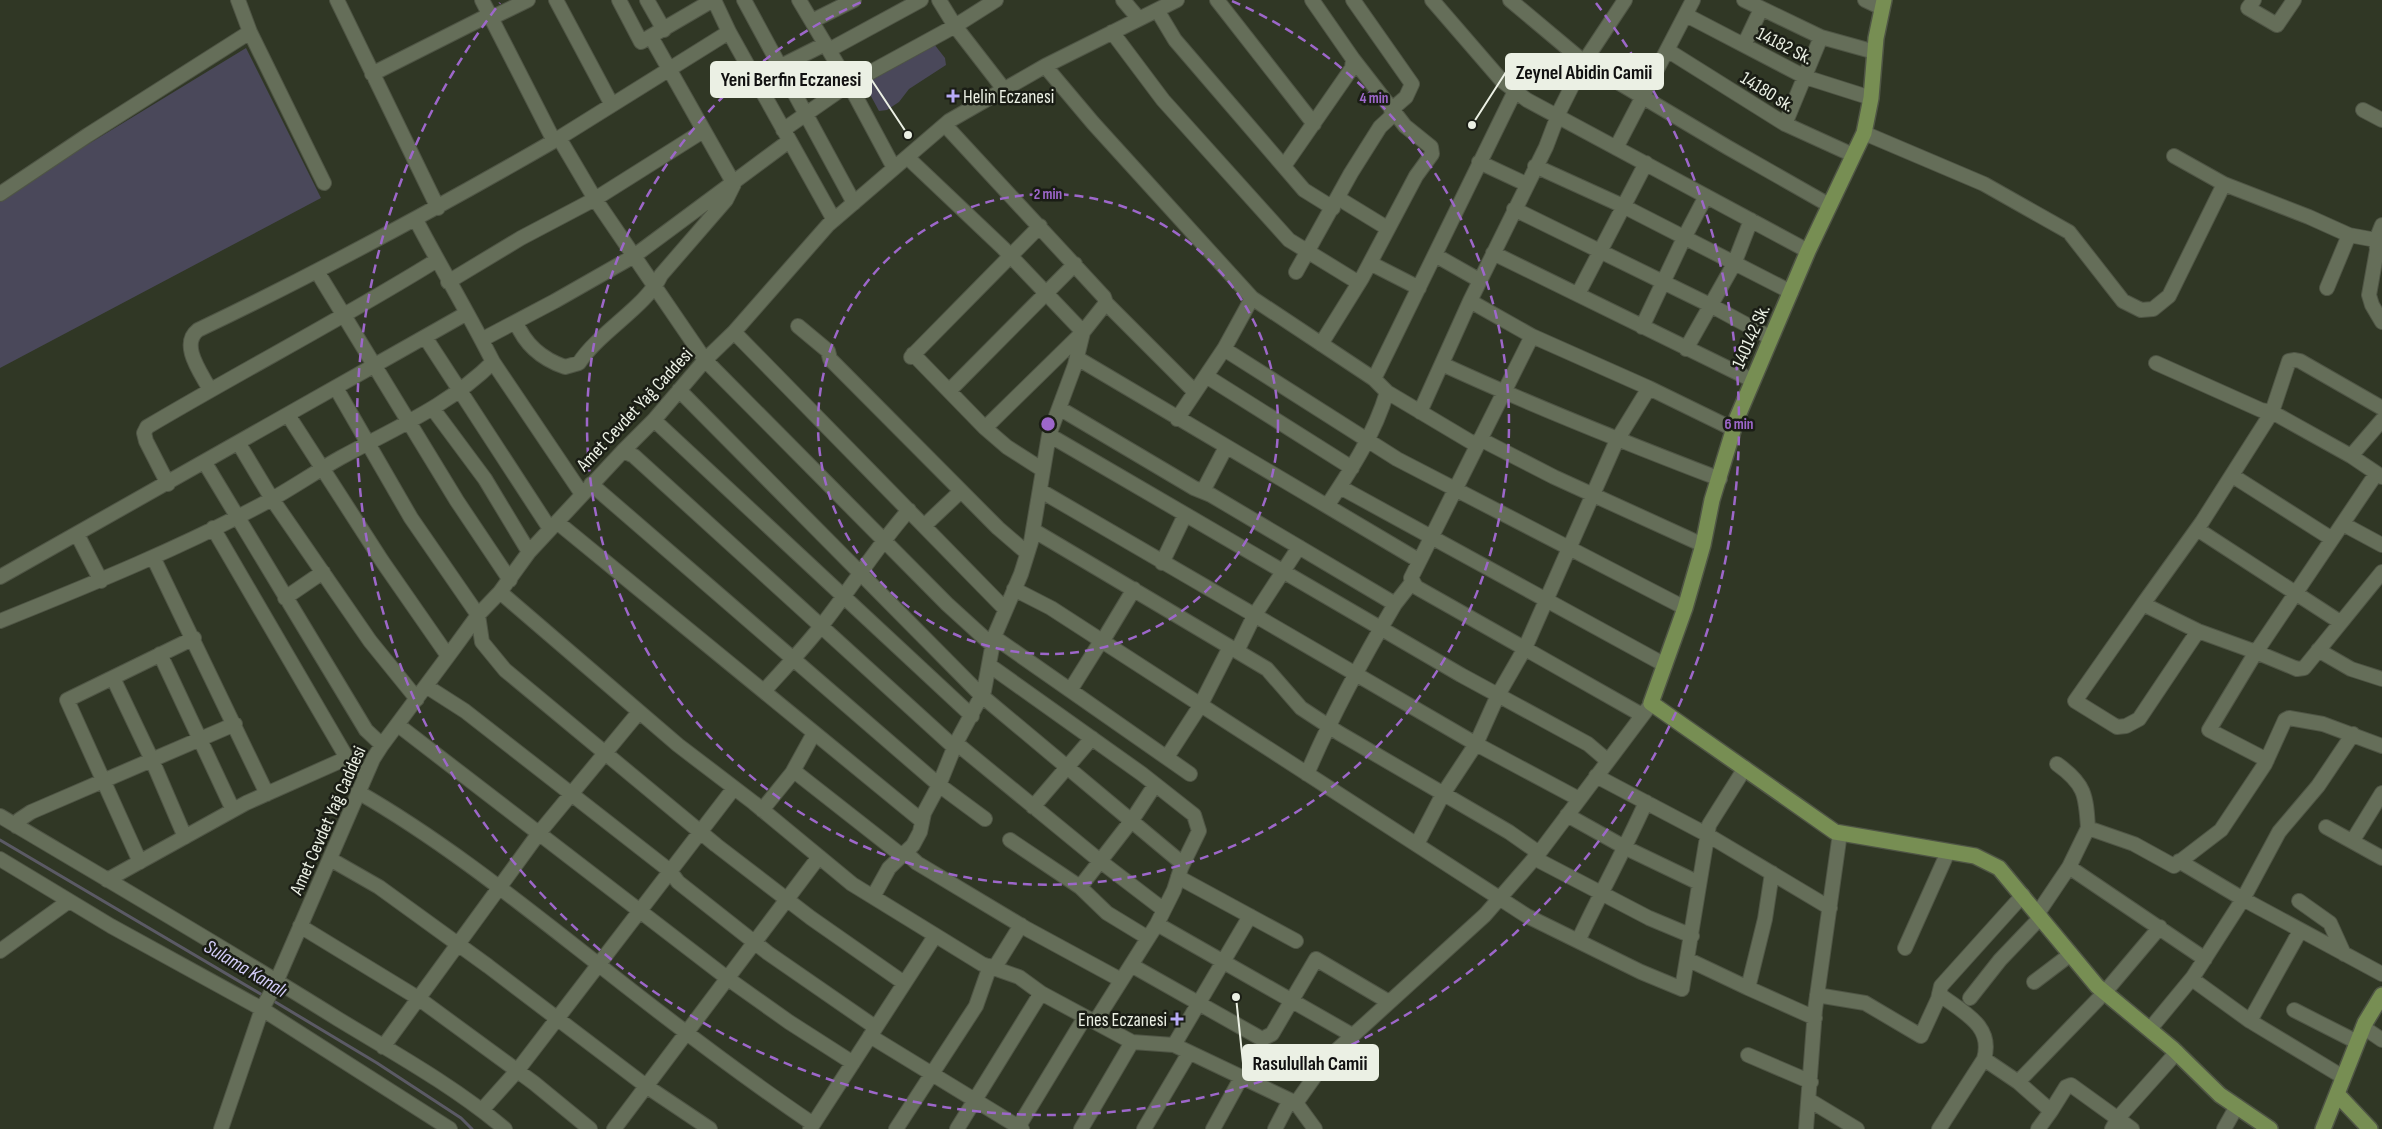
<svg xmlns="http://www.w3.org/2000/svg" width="2382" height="1129" viewBox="0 0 2382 1129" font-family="'Sofia Sans Condensed',sans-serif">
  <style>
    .green { fill: #4a485a }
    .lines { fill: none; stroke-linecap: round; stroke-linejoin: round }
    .stream { stroke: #5b5a65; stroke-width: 3 }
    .minor-casing { stroke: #4f5545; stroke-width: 16 }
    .major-casing { stroke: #4f5545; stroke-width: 18 }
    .minor { stroke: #656e59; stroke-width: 14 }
    .major { stroke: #778e53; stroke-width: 15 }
    .ring { fill: none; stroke: #9d67ca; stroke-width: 2.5; stroke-dasharray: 9 6 }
    .poi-dot { fill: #b8abf7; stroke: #1a1d15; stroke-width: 2 }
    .labels { text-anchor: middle; stroke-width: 5; stroke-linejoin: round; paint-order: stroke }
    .street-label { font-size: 19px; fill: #ebf0e4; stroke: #1a1d15 }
    .poi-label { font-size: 19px; fill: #ebf0e4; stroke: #1a1d15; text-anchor: start }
    .water-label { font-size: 20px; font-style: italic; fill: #d3cdf8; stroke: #1a1d15 }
    .centre { fill: #9d67ca; stroke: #1a1d15; stroke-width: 2.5 }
    .ring-label { font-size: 15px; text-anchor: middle; font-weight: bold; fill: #9d67ca; stroke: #1a1d15; stroke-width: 5; stroke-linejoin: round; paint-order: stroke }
    .leader { fill: none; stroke: #ebf0e4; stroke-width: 2 }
    .callout-dot { fill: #ebf0e4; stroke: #1a1d15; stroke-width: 2 }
    .callout { fill: #ebf0e4; stroke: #ebf0e4; stroke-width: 2 }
    .callout-label { font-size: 20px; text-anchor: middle; font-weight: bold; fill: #111 }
  </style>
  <rect width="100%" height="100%" fill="#303725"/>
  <path class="green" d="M934,44L945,58L946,65L909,89L899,102L887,110L879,111L866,87V82Z
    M246,48L321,198L0,368V198Z"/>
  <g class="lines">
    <path class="stream" d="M0,840L264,996
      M272,1000L377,1063L461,1118L472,1129"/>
    <g class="minor-casing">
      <path id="minor" d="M238,0L250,32L324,183
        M337,0L438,208
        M482,0L554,141
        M556,0L612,105
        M619,0L641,42L713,0
        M647,0L664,30
        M714,0L729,32L834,220
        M744,0L854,203
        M799,0L849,84L894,168
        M939,0L955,26L1003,88
        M1123,0L1139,19
        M1217,0L1314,124
        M1353,0L1412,84L1406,97L1391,110
        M1432,0L1502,81L1527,100L1808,251
        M1510,0L1584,62L1727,147L1829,205
        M1625,0L1584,62L1560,110L1546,147L1470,301L1532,336L1649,388L1733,429
        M1744,0L1821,37L1875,52
        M1865,0L1882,8
        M2254,0L2248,8L2277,25L2294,0
        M1157,10L1175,40L1304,190L1333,208
        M1686,15L1805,77L1871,98
        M491,18L528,0
        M812,21L854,0
        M1112,32L1163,100L1289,240L1359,283
        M1744,45L1761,9
        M829,50L921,0
        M1667,50L1785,124L1853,155
        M1045,66L1093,123L1252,298L1374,379L1387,392L1476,445
        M372,74L489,15
        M755,79L825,44
        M2363,110L2382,120
        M1785,124L1821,37
        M945,125L1104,297L1106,303L1195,392
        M783,130L849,84L955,26L996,0
        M1864,133L1984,184L2069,232L2123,301L2141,310L2153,309L2169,296L2224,184
        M559,138L729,32
        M1616,148L1693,0
        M2174,156L2224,184L2309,217L2349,235L2376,240
        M907,157L1003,248L1083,332L985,428
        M1479,162L1526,184
        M1284,166L1352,68L1353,59L1312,0
        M1535,166L1623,206L1791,292
        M0,194L88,135L250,32
        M1338,198L1387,228
        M1514,209L1712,306L1771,338
        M2382,225L2376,240L2377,250L2369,295L2372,305L2382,322
        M1493,253L1752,380
        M1435,255L1479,280
        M1370,263L1419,288
        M1296,272L1351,173L1380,127L1394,114
        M318,273L457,501L510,580
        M448,282L521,238L595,199L703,131
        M2327,288L2349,235
        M1578,294L1646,163
        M516,322C525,345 542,359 565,367L579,363C599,332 647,306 661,275L726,200L734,184L651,37
        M798,326L828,351L830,359L998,528L1027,553
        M1642,327L1684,238L1706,196
        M734,332L1005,609
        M1532,336L1411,578L1416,587L1642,715
        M425,337L550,529
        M483,339L555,301L634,256L789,141
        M1321,344L1362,278L1416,176L1432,154L1431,147L1405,126L1353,59
        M1224,349L1397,459L1685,608
        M1686,349L1734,264L1751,220
        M913,354L985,428L1007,447L1043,470
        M911,357L1040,226
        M1077,358L1327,506
        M493,362L582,494
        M2156,363L2261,410L2272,412L2351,456L2382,477
        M1442,364C1533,406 1626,443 1720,479
        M1206,376L1352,468
        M1374,379L1515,91
        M336,388L411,518L478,615L482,642L505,670L716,845L811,918L904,983
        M210,390C202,374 179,345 198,330C322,271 441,206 559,138L595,199L705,360L947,604L992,645
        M679,390L982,696L1183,864
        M950,390L1075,264
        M1387,392C1375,433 1351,470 1327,506L1418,560
        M1059,408L1194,488L1211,495L1395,604L1413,581
        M2382,408L2300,361L2295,360L2289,361L2272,412L2202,522L2143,604L2198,631L2256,652L2297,669L2304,668L2382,572
        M433,409L485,479L529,552
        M1420,412L1470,301
        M288,415L382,561L448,656
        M1177,419L1224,349L1252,298
        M654,420L972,716
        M1049,435L1461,675L1588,744L1608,761
        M1480,439L1554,477L1703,545
        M239,444L272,499L370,641L417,699
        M623,451L634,456L955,748
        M2351,456L2382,420
        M205,463L366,730L382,745
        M2233,476L2332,539
        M168,484L146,441L144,433L147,427C243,370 342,319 437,260
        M591,484L939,785L985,819
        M1340,487L1665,665
        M1041,491L1476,744L1579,799
        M1203,491L1226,447
        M557,522L922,821
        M2343,524L2382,545
        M924,526L961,491
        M213,528L347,758L366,775
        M2197,529L2340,622
        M1033,530L1267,669L1301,708L1339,733L1509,832L1539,853
        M77,534L101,581
        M153,557L267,794
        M1162,563L1185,515
        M0,577L467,313
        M1014,589L1051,608L1527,916L1641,972L1682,989L1709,825L1745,768
        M500,592L678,745L754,803L852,884L982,964L1019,977L1041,993L1132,1042L1174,1045L1296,1103L1315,1129
        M285,598L323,572
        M2143,604L2075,701L2117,727L2126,726L2139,719L2198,631
        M0,621C92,584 185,546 272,499C295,486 317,471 340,458C393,429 450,405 493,362C469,314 441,268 416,220
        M994,637L1190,774
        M1102,642L1134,589
        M2318,650L2351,669L2382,679
        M1237,651L1254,616L1299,547
        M160,654L233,810
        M989,665L1142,774L1194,815L1199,831L1181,868L1174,890L1157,924L1095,1022
        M113,678L152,760L185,837
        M426,686L465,711L670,871L678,882L768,953L875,1027
        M1071,689L1101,641
        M764,691C783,670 804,648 822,625C852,587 877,546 909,510
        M398,725L727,978L789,1022L853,1063
        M956,743L1100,861L1164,910
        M1167,757L1200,706L1230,647
        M2267,760L2209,730L2256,652L2376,474
        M2057,764C2085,784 2086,795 2088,828L2134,844L2174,866L2221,830L2265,764L2285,720L2289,718L2323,724L2382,746
        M794,771L901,855
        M1307,774C1332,715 1362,660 1395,604
        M1596,776L1706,834L1830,908
        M358,792C440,839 515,899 589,957C662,1015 736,1072 813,1124
        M1033,807L1092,738
        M762,810L792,773L814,733
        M1567,815L1626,848L1699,883
        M0,816C113,883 226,949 338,1019C394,1053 454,1086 505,1129
        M16,826L19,820L31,812L235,724
        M2326,827L2382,858
        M1010,840L1080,887L1107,913L1148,938
        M2353,840L2382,793
        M1417,844L1443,794L1476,744L1498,695L1525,648L1617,440L1649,388
        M905,852L917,863L1027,929L1121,980
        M1534,858L1649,918L1692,936
        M0,859L111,926L262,1009L450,1129
        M330,859L379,887L488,966L646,1086L710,1129
        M2179,861L2243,899L2382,974
        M140,862L67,700L194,638
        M2069,867L2205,959
        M1178,877L1296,941
        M107,880L246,803L347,758
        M1080,887L1132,820L1155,785
        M874,895L889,868L913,845L920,832L924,813L939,785L956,743L984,691L994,637L1021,574L1031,542L1049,435L1075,365L1083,332L1106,303
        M2299,901L2330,923L2344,954
        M2038,913L2069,867L2088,828
        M1157,924L1352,1035
        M300,926L418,998L534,1083L590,1129
        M1578,941C1600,894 1625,849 1646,802
        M1905,948L1948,852
        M0,951L69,901
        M1689,960L1748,988L1765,919L1772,873
        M1131,965L1262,1039L1272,1034L1316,959L1389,1002
        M995,967L1021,925
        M2192,979L2250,1021L2300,931
        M2034,982L2071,954
        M1748,988L1815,1018
        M1939,994C1962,1012 1994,1025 1984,1059L2018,1082L2105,992L2160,927
        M1817,995L1865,1003L1921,1036L1938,999L1941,986L2023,895
        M1970,998L2000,960L2041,917
        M2294,1010L2357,1042
        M2250,1021L2343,1077
        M2363,1027L2382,1040
        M2150,1029L2193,977L2243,899L2279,832L2318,786L2353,734
        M870,1036L1022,1129
        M1174,1045L1250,916
        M383,1047L539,833L639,712
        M1748,1055L1811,1082
        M2018,1082L2051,1111L2038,1129
        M1809,1100L1857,1129
        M1296,1103L1327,1059L1485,915L1539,853L1648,708
        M482,1110L517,1071L734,788
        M2051,1111L2066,1087L2071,1085L2132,1129
        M221,1129L262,1009L274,987L373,759L382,745L454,648L478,615L500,592L529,552L623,451L654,420L705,360L734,332L828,225L949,121L1045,66L1177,0
        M614,1129L818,858
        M810,1129L935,936
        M896,1129L976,1006L990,966
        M957,1129L1041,993
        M1017,1129L1085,1017
        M1081,1129L1132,1042
        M1144,1129L1189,1053
        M1213,1129L1241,1078
        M1275,1129L1290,1100
        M1806,1129L1815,1010L1840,833
        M1939,1129L1984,1059
        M2112,1129L2118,1118L2177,1052
        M2224,1129L2237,1106"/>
    </g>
    <g class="major-casing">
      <path id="major" d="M1884,0L1876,38L1871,98L1864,133L1808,251L1737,418L1712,500L1703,545L1685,608L1651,703L1835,832L1975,856L1999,868L2097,986L2173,1049L2220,1095L2270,1129
        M2337,1094L2370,1129
        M2323,1129L2365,1023L2382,995"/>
    </g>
    <use href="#minor" class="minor"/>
    <use href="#major" class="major"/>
  </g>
  <g class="ring">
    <circle cx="1048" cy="424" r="230"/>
    <path d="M1232 1A461 461 0 1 1 864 1"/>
    <path d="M1596 3A691 691 0 1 1 500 3"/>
  </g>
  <g class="poi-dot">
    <path d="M950.5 88.5h5v5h5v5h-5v5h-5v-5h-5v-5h5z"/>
    <path d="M1174.5 1011.5h5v5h5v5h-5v5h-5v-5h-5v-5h5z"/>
  </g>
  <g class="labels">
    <g class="street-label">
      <text transform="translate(1785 45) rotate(27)" y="7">14182 Sk.</text>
      <text transform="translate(1768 91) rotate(32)" y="7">14180 sk.</text>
      <text transform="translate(1750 336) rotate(-66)" y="7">140142 Sk.</text>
      <text transform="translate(634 409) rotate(-47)" y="7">Amet Cevdet Yağ Caddesi</text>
      <text transform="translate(327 820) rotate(-66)" y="7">Amet Cevdet Yağ Caddesi</text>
    </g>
    <g class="poi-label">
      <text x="963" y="103">Helin Eczanesi</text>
      <text x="1167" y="1026" text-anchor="end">Enes Eczanesi</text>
    </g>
    <g class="water-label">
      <text transform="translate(246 968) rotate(31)" y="7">Sulama Kanalı</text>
    </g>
  </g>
  <circle cx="1048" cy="424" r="8" class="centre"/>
  <g class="ring-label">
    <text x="1374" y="103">4 min</text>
    <text x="1048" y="199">2 min</text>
    <text x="1739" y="429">6 min</text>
  </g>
  <path class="leader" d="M1472 125L1506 72M908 135L871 79M1236 997L1243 1063"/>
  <g class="callout-dot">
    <circle cx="1472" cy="125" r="5"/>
    <circle cx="908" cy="135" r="5"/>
    <circle cx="1236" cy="997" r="5"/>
  </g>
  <g class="callout">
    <rect x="1506" y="54" width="157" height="35" rx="5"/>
    <rect x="711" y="62" width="160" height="35" rx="5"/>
    <rect x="1243" y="1045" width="135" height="35" rx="5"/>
  </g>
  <g class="callout-label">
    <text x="1584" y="79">Zeynel Abidin Camii</text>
    <text x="791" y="86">Yeni Berfin Eczanesi</text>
    <text x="1310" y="1070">Rasulullah Camii</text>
  </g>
</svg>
